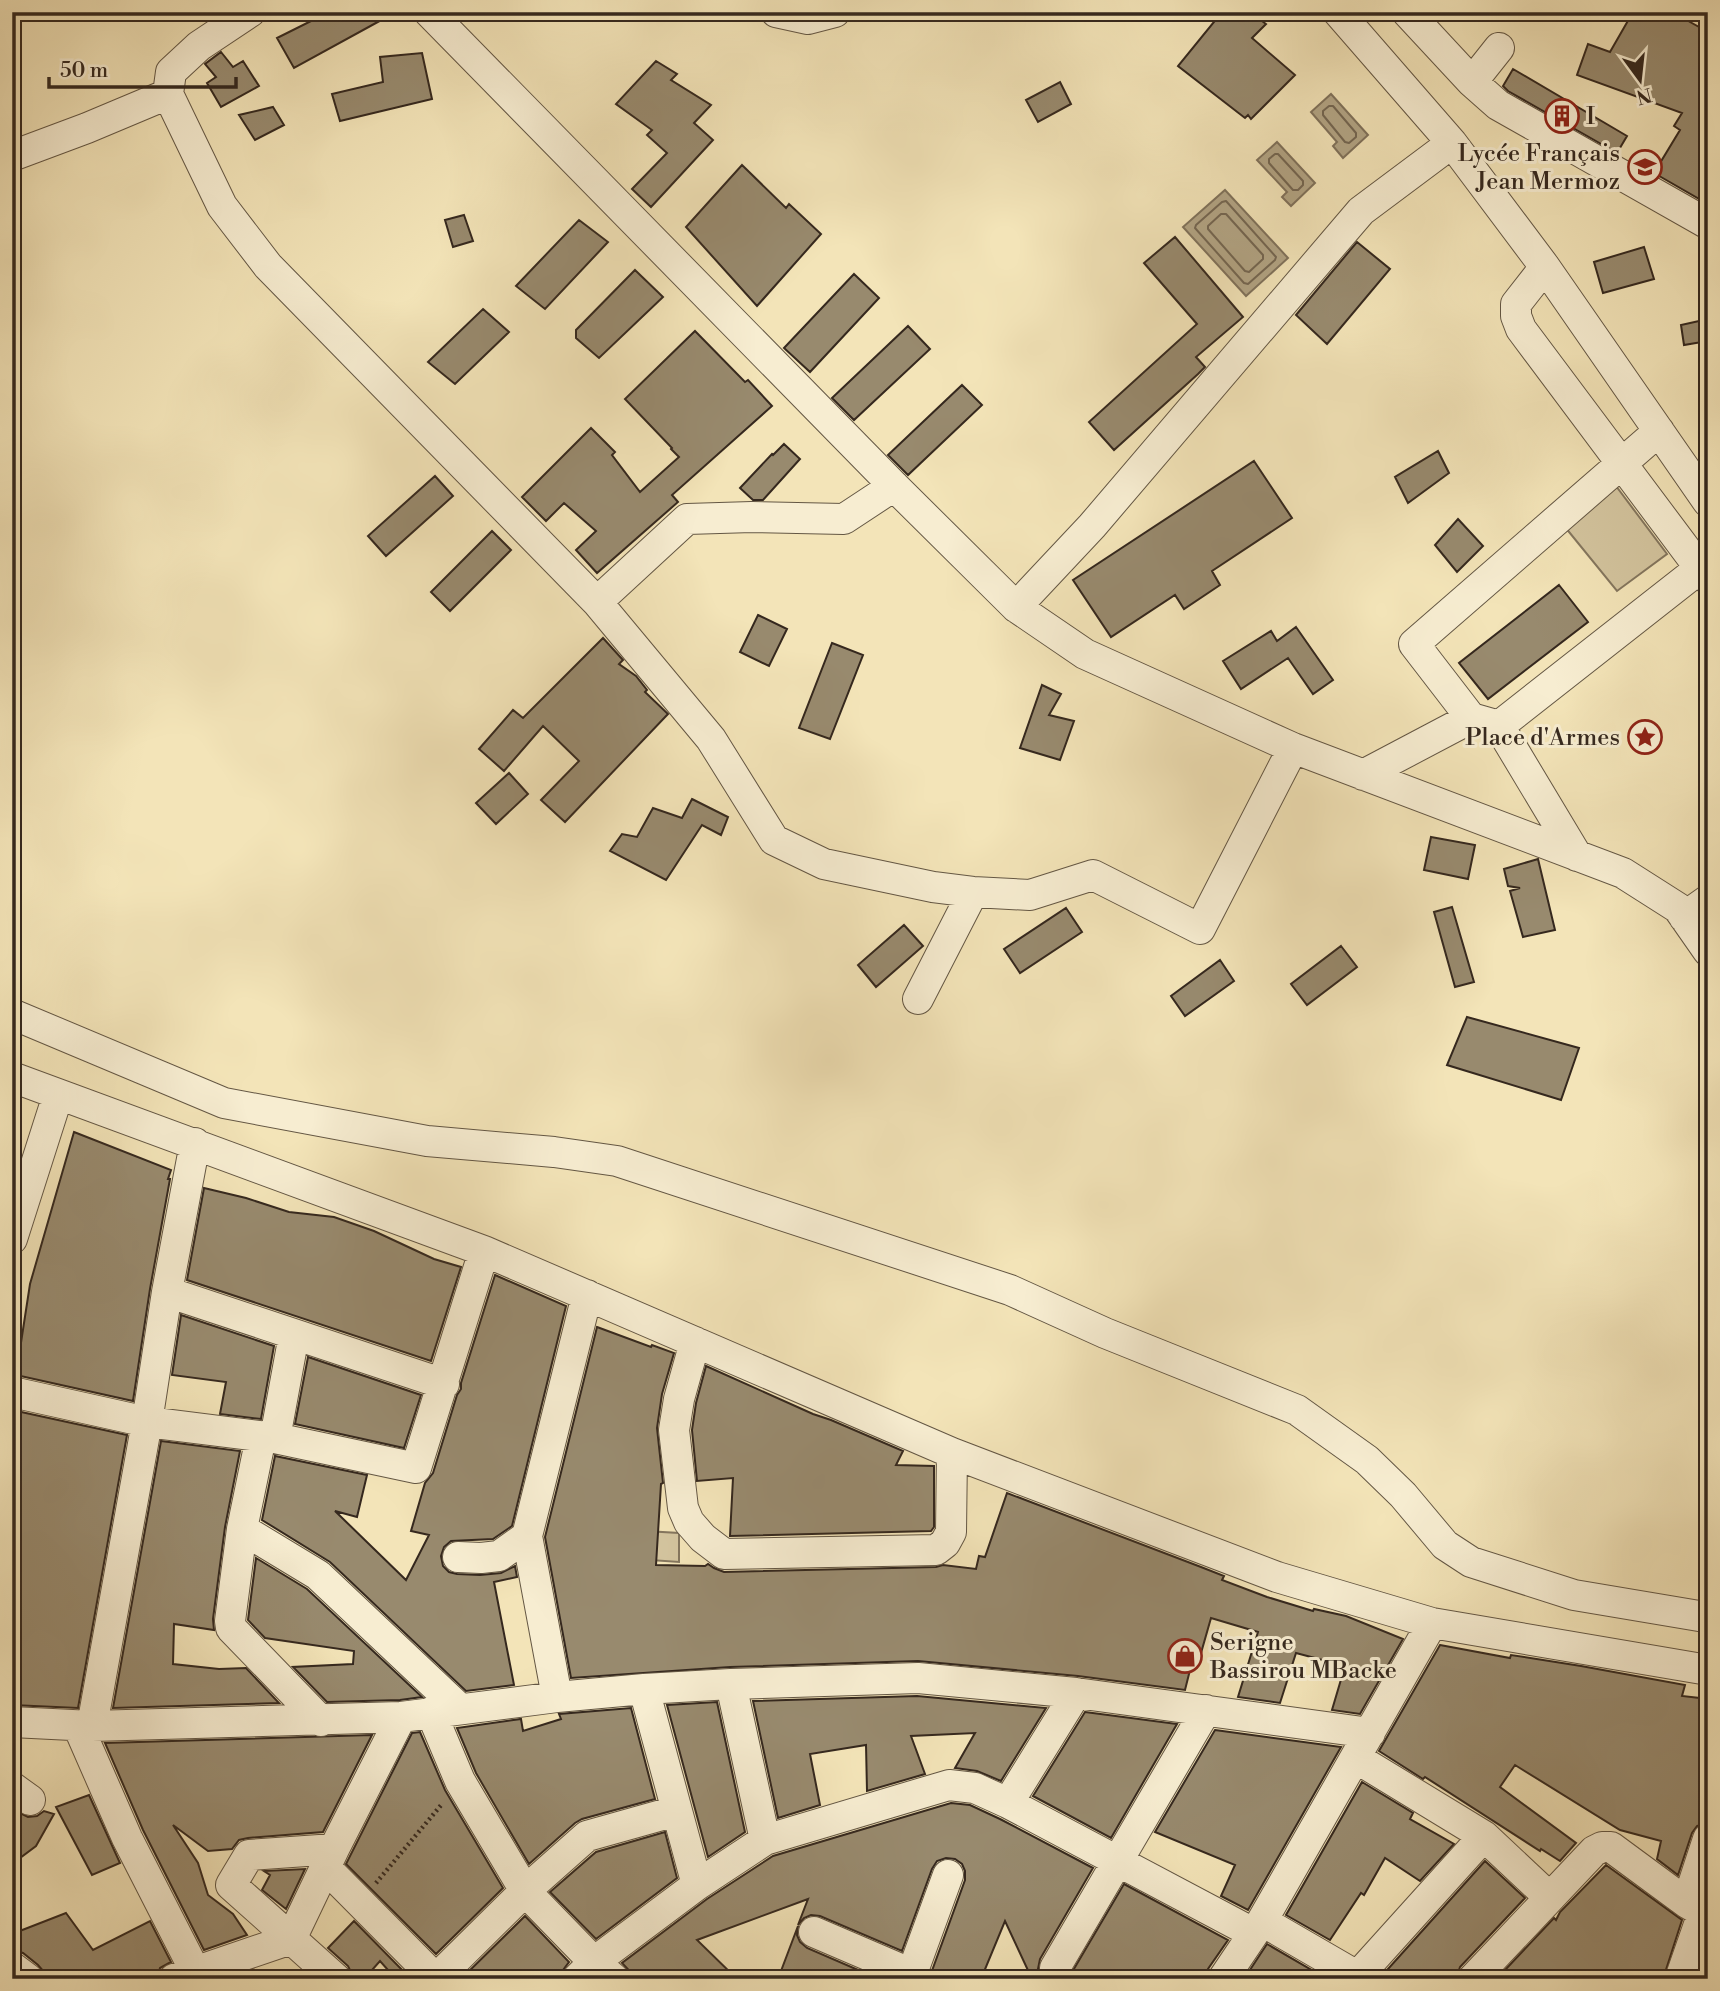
<svg xmlns="http://www.w3.org/2000/svg" width="1720" height="1991" viewBox="0 0 1720 1991" font-family="'Libre Bodoni',serif">
  <style>
    .green { fill: #d3c49e; stroke: #84765e; stroke-width: 2 }
    .water { fill: #b2a484; stroke: #80725b; stroke-width: 2 }
    .lines { fill: none; stroke-linecap: round; stroke-linejoin: round }
    .shore { stroke: #746651; stroke-width: 2 }
    .building { fill: #988a6e; stroke: #35281e; stroke-width: 2 }
    .minor-casing { stroke: #645744; stroke-width: 32 }
    .path { stroke: #35281e; stroke-width: 4.5; stroke-dasharray: 2 3.5; stroke-linecap: butt }
    .minor { stroke: #f7edd1; stroke-width: 30 }
    .labels { text-anchor: middle; stroke-width: 6; stroke-linejoin: round; paint-order: stroke }
    .poi-label { font-size: 24px; fill: #35281e; stroke: #f7edd1; text-anchor: start }
  </style>
  <rect width="100%" height="100%" fill="#f3e4b8"/>
  <filter id="stains"><feTurbulence type="fractalNoise" baseFrequency=".00286" numOctaves="4"/><feColorMatrix values="0 0 0 0 .2 0 0 0 0 .09 0 0 0 0 .02 0 0 0 .5 -.17"/></filter>
  <radialGradient id="worn" r=".72"><stop offset=".6" stop-color="#630" stop-opacity="0"/><stop offset="1" stop-color="#630" stop-opacity=".3"/></radialGradient>
  <path class="green" d="M1613,482L1667,554L1617,591L1565,527Z
    M611,1529L679,1533V1562L607,1557Z"/>
  <path class="water" d="M1331,94L1368,135L1343,158L1333,146L1337,142L1311,112Z
    M1277,142L1315,183L1291,206L1282,197L1287,192L1257,160Z
    M1225,190L1288,258L1246,296L1183,227Z"/>
  <g class="lines">
    <path class="shore" d="M1329,106H1333L1356,133V137L1349,143L1345,142L1323,115V111Z
      M1275,154H1278L1303,181V185L1298,190H1293L1269,163V159Z
      M1226,201L1276,257L1275,260L1248,284L1244,283L1195,228L1196,225L1222,202Z
      M1221,214H1226L1263,255V259L1249,272L1245,271L1208,229V226Z"/>
  </g>
  <path class="building" d="M329,12H396L294,68L277,38Z
    M1222,12H1250L1266,24L1252,38L1295,75L1251,119L1248,115L1245,118L1178,66Z
    M1633,12H1672L1708,32V204L1654,173L1680,130L1674,126L1682,113L1577,75L1588,44L1610,52Z
    M221,52L233,67L243,61L259,86L221,107L207,83L216,77L205,64Z
    M422,53L432,99L340,121L332,94L383,82L380,57Z
    M656,61L677,74L671,80L711,105L694,123L713,140L651,207L632,189L667,153L647,135L652,130L616,104Z
    M1513,69L1627,136L1617,153L1508,91L1503,86Z
    M1060,82L1071,104L1038,122L1026,100Z
    M273,107L284,125L255,140L239,115Z
    M742,165L786,208L789,204L821,234L757,306L686,227Z
    M464,215L473,241L453,247L445,220Z
    M579,220L608,242L545,309L516,286Z
    M1175,237L1243,317L1196,357L1205,367L1198,374L1114,450L1089,422L1197,324L1144,263Z
    M1357,242L1390,269L1327,344L1296,315Z
    M1644,247L1654,279L1603,293L1594,262Z
    M635,270L663,297L599,358L576,338V330Z
    M854,274L879,298L810,372L784,348Z
    M483,309L509,332L455,384L428,362Z
    M1708,319V341L1684,345L1681,325Z
    M908,326L930,349L854,420L832,398Z
    M695,331L745,382L748,380L772,406L672,495L678,502L597,573L576,550L596,531L564,503L546,521L522,497L591,428L615,452L612,455L640,492L679,457L671,449L672,448L625,399Z
    M962,385L982,405L908,475L888,455Z
    M784,444L800,459L763,500H753L740,488L772,454L773,455Z
    M1438,451L1449,473L1408,503L1395,477Z
    M1254,461L1292,518L1212,571L1220,585L1184,609L1175,595L1111,637L1073,580Z
    M435,476L453,496L386,556L368,536Z
    M1458,519L1483,546L1457,572L1435,545Z
    M492,531L511,550L450,611L431,592Z
    M1559,585L1588,622L1488,699L1459,663Z
    M758,615L787,629L769,666L740,652Z
    M1296,627L1333,680L1313,694L1288,658L1241,689L1223,661L1271,631L1277,641Z
    M603,638L623,660L619,664L636,676L647,690L645,692L668,714L565,822L541,800L579,761L543,726L504,771L479,749L513,710L523,718Z
    M832,643L863,655L830,739L799,728Z
    M1042,685L1061,694L1049,715L1074,721L1060,760L1020,748Z
    M509,773L528,794L496,824L476,803Z
    M692,799L728,817L721,835L702,825L666,880L610,851L622,834L637,837L653,808L682,818Z
    M1431,837L1475,845L1468,879L1424,870Z
    M1538,859L1555,930L1523,937L1510,891L1520,888L1508,886L1504,869Z
    M1452,907L1474,982L1455,987L1434,912Z
    M1066,908L1082,932L1020,973L1004,949Z
    M904,925L923,946L876,987L858,965Z
    M1341,946L1357,967L1307,1005L1291,984Z
    M1220,960L1234,981L1185,1016L1171,996Z
    M1467,1017L1579,1048L1561,1100L1447,1065Z
    M74,1132L171,1170L168,1179H170L150,1289L133,1401L16,1375L30,1284Z
    M204,1188L246,1198L289,1212L334,1217L374,1231L434,1259L461,1267L431,1361L187,1280Z
    M495,1275L566,1306L512,1526L493,1539L451,1541L444,1547L441,1556L443,1566L449,1572L457,1574L480,1575L501,1573L515,1566L517,1577L494,1582L514,1685L466,1691L330,1562L262,1520L275,1456L367,1475L357,1517L335,1511L406,1580L429,1535L411,1531L425,1483L433,1473L457,1395L461,1389V1383Z
    M181,1315L274,1346L261,1419L220,1414L226,1382L172,1375Z
    M597,1327L651,1347L652,1345L674,1353L662,1394L657,1428L663,1483L661,1484L656,1565L705,1566L708,1564L714,1568L724,1572L936,1567L943,1565L976,1569L979,1556L985,1557L1007,1493L1201,1567L1224,1576L1222,1580L1267,1597L1313,1611L1314,1609L1346,1616L1403,1639L1360,1714L1332,1710L1345,1666L1296,1653L1280,1703L1238,1697L1258,1632L1211,1618L1197,1667L1191,1666L1185,1690L1078,1676L918,1661L730,1667L571,1678L545,1537Z
    M308,1357L421,1395L404,1448L295,1424Z
    M706,1366L813,1414L831,1420L903,1451L896,1465L934,1466V1527L931,1531L730,1536L733,1478L697,1481L692,1430L696,1403Z
    M12,1410L127,1435L78,1708L12,1705Z
    M161,1441L240,1451L225,1527L213,1619L214,1630L174,1624L173,1664L219,1669L246,1668L279,1703L113,1708Z
    M256,1558L307,1589L422,1697L400,1700L327,1702L293,1667L353,1664L354,1651L265,1638L248,1620Z
    M1440,1645L1510,1658L1511,1655L1581,1666L1685,1685L1682,1696L1708,1699V1822L1697,1826L1692,1833L1678,1875L1657,1859L1661,1841L1620,1830L1515,1765L1500,1787L1576,1843L1560,1861L1541,1849L1540,1851L1425,1777L1423,1779L1379,1751Z
    M917,1696L1046,1708L1001,1781L977,1771L955,1768L975,1733L911,1736L925,1774L867,1791L866,1745L810,1754L820,1805L778,1818L753,1701Z
    M717,1702L745,1832L708,1857L667,1705Z
    M631,1708L655,1799L582,1819L575,1823L529,1864L476,1773L457,1728L521,1719L523,1731L561,1719L559,1714Z
    M1085,1712L1177,1724L1111,1838L1033,1796Z
    M1215,1730L1341,1747L1248,1910L1221,1896L1235,1865L1155,1832Z
    M420,1732L445,1790L503,1888L436,1954L346,1864L412,1733Z
    M372,1735L323,1832L248,1838L239,1840L232,1849L208,1851L173,1825L198,1863L208,1895L233,1914L247,1935L204,1950L143,1830L105,1743Z
    M1362,1782L1413,1813L1410,1819L1454,1844L1420,1881L1385,1858L1364,1895L1361,1893L1330,1940L1286,1915Z
    M89,1795L120,1863L92,1875L56,1807Z
    M951,1803L970,1805L1000,1819L1093,1868L1040,1959L1038,1969L1042,1979H1032L1005,1921L981,1979H929L965,1880V1871L962,1864L955,1859L946,1858L937,1861L932,1869L902,1951L820,1916L811,1915L804,1918L798,1925L808,1899L697,1940L737,1979H637L622,1963L707,1899L773,1856Z
    M12,1809L28,1817L37,1816L44,1811L54,1814L36,1846L12,1864Z
    M665,1832L677,1878L596,1939L550,1892L596,1852Z
    M1485,1861L1525,1898L1460,1967L1456,1979H1379Z
    M1606,1865L1682,1920L1663,1979H1537L1505,1970L1554,1918L1556,1920L1560,1912Z
    M305,1869L286,1909L262,1890L270,1875L264,1871Z
    M1124,1884L1228,1940L1208,1969L1206,1979H1068Z
    M66,1913L93,1950L150,1921L171,1962L160,1968L157,1979H45L44,1972L38,1965L23,1953L12,1950V1934Z
    M525,1916L569,1962L560,1974V1979H461Z
    M354,1921L411,1979H396L380,1961L364,1979H356L353,1976L348,1966L328,1948Z
    M798,1926L797,1935L800,1942L807,1948L879,1979H778Z
    M1267,1944L1327,1979H1244Z"/>
  <g class="lines">
    <g class="minor-casing">
      <path id="minor" d="M250,12L199,46L171,72L168,94L222,206L268,266L597,602L711,739L774,840L824,864L933,887L973,892L1030,895L1093,875L1200,929L1293,748
        M429,12L894,486L1016,607L1085,654L1293,748L1623,873L1678,908L1708,951
        M776,12L808,19L835,12
        M1338,12L1452,143L1545,267L1708,502
        M1407,12L1472,82L1498,105L1708,224
        M1472,82L1499,48
        M12,156L87,128L168,94
        M1545,267L1516,304V316L1521,329L1708,579
        M597,602L687,519L752,517L844,519L894,486
        M1016,607L1092,526L1361,211L1452,143
        M1499,726L1708,562
        M1363,775L1471,718
        M1577,856L1499,726L1471,718L1414,644L1659,431
        M1684,917L1708,900
        M918,999L973,892
        M12,1014L224,1103L427,1141L554,1152L617,1161L1010,1290L1105,1333L1297,1410L1367,1460L1403,1495L1445,1545L1471,1562L1574,1595L1699,1616L1708,1615
        M12,1077L484,1251L952,1453L1277,1577L1432,1623L1708,1670
        M12,1239L58,1095
        M167,1292L444,1384
        M695,1342L679,1399L674,1430L683,1508L689,1522L703,1538L724,1554L936,1550L945,1543L951,1532L952,1453
        M12,1392L147,1422L275,1438L416,1468L484,1251
        M261,1437L242,1529L230,1621L231,1628L321,1721
        M275,1438L294,1335
        M242,1529L318,1575L460,1709
        M458,1557L481,1558L499,1556L527,1536
        M731,1684L765,1840
        M644,1689L697,1885
        M557,1697L527,1536L587,1295
        M431,1712L460,1781L525,1891L594,1962L614,1979
        M12,1722L92,1726L401,1717L557,1697L644,1689L731,1684L918,1678L1076,1693L1370,1733
        M78,1726L127,1838L195,1971
        M92,1726L147,1422L167,1292L195,1143
        M1356,1758L1484,1836L1549,1897
        M12,1787L30,1800
        M1008,1803L1076,1693
        M334,1849L249,1855L231,1885L336,1979
        M326,1868L436,1979
        M1687,1903L1708,1839
        M1262,1921L1357,1976
        M814,1932L912,1974
        M12,1967L28,1979
        M1055,1968L1206,1710
        M174,1979L291,1939L334,1849L401,1717
        M436,1979L525,1891L587,1836L676,1811
        M577,1979L594,1962L697,1885L765,1840L949,1785L975,1788L1008,1803L1253,1933
        M910,1979L948,1875
        M1223,1979L1262,1921L1432,1623
        M1355,1979L1484,1836
        M1473,1979L1594,1851L1602,1847H1611L1687,1903L1708,1915
        M1680,1979L1703,1913"/>
    </g>
    <path class="path" d="M376,1883L442,1804"/>
    <use href="#minor" class="minor"/>
  </g>
  <defs>
    <g id="building-ring" transform="scale(1.75)"><circle r="9.5" fill="#f7edd1" stroke="#8f2418" stroke-width="1.5"/><path d="M-4-6H4V6H1V3H-1V6H-4ZM-2.5-4.3h1.7v1.8h-1.7ZM.8-4.3h1.7v1.8H.8ZM-2.5-1h1.7V.8h-1.7ZM.8-1h1.7V.8H.8Z" fill="#8f2418"/></g>
    <g id="school-ring" transform="scale(1.75)"><circle r="9.5" fill="#f7edd1" stroke="#8f2418" stroke-width="1.5"/><path d="M0-5L7-2L0 1L-7-2ZM-4 1L0 2.5L4 1V4Q0 6-4 4Z" fill="#8f2418"/></g>
    <g id="sight-ring" transform="scale(1.75)"><circle r="9.5" fill="#f7edd1" stroke="#8f2418" stroke-width="1.5"/><path d="M0-6L1.8-2.2L6-1.7L2.9 1.2L3.7 5.4L0 3.3L-3.7 5.4L-2.9 1.2L-6-1.7L-1.8-2.2Z" fill="#8f2418"/></g>
    <g id="shop-ring" transform="scale(1.75)"><circle r="9.5" fill="#f7edd1" stroke="#8f2418" stroke-width="1.5"/><path d="M-5-2.5h2.3a2.7 3.5 0 0 1 5.4 0H5L5.5 6h-11ZM-1.5-2.5h3a1.5 2.3 0 0 0-3 0Z" fill="#8f2418"/></g>
  </defs>
  <g fill-rule="evenodd">
    <use href="#building-ring" x="1562" y="116"/>
    <use href="#school-ring" x="1645" y="167"/>
    <use href="#sight-ring" x="1645" y="737"/>
    <use href="#shop-ring" x="1185" y="1656"/>
  </g>
  <g class="labels">
    <g class="poi-label">
      <text x="1586" y="124">I</text>
      <text x="1620" y="161" text-anchor="end">Lycée Français<tspan x="1620" dy="28">Jean Mermoz</tspan></text>
      <text x="1620" y="745" text-anchor="end">Place d'Armes</text>
      <text x="1210" y="1650">Serigne<tspan x="1210" dy="28">Bassirou MBacke</tspan></text>
    </g>
  </g>
  <rect width="1720" height="1991" fill="none" stroke="#f3e4b8" stroke-width="42"/>
  <rect x="14" y="14" width="1692" height="1963" fill="none" stroke="#35281e" stroke-width="3.5"/>
  <rect x="21" y="21" width="1678" height="1949" fill="none" stroke="#35281e" stroke-width="2"/>
  <g transform="translate(1640 80) rotate(165)" stroke="#f7edd1" stroke-width="5" paint-order="stroke">
  <path d="M0-5L12 26L0 18L-12 26Z" fill="#35281e"/>
  <text y="-10" font-size="19" font-weight="bold" text-anchor="middle" fill="#35281e">N</text>
  </g>
  <path d="M49 77v10h187v-10" fill="none" stroke="#35281e" stroke-width="3.5"/>
  <text x="60" y="77" font-size="21" fill="#35281e" stroke="#f7edd1" stroke-width="5" paint-order="stroke">50 m</text>
  <rect width="100%" height="100%" filter="url(#stains)"/>
  <rect width="100%" height="100%" fill="url(#worn)"/>
</svg>
